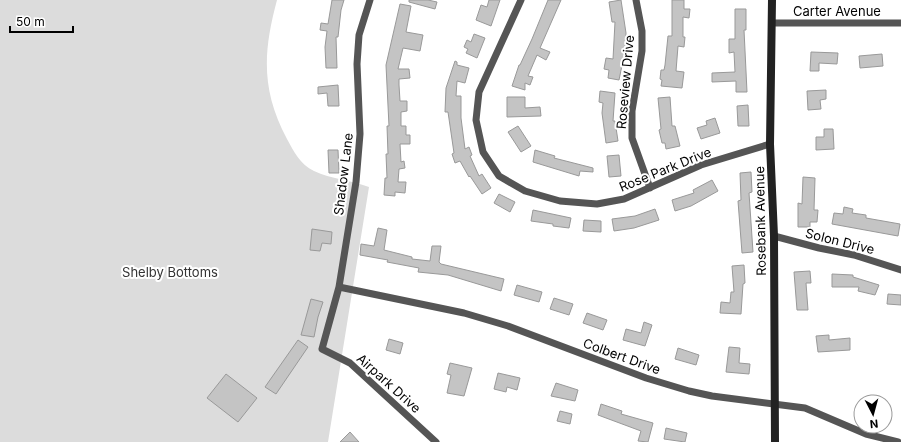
<svg xmlns="http://www.w3.org/2000/svg" width="901" height="442" viewBox="0 0 901 442" font-family="Inter,sans-serif">
  <style>
    .green { fill: #dcdcdc }
    .building { fill: #c4c4c4; stroke: #999 }
    .lines { fill: none; stroke-linecap: round; stroke-linejoin: round }
    .street { stroke: #555; stroke-width: 7 }
    .secondary { stroke: #222; stroke-width: 8 }
    .labels { text-anchor: middle; stroke-width: 4; stroke-linejoin: round; paint-order: stroke }
    .street-label { font-size: 13px; fill: #000; stroke: #fff }
    .park-label { font-size: 13px; fill: #333; stroke: #fff }
  </style>
  <rect width="100%" height="100%" fill="#fff"/>
  <path class="green" d="M0,0H277C263,52 261,90 287,139C294,152 300,164 314,171C331,179 351,180 369,187L328,442H0Z"/>
  <path class="building" d="M332,0H344L341,10L338,37H336L337,68H326L325,47L327,31L320,30L321,23L328,24Z
    M409,0H428L437,2L435,9L409,2Z
    M489,0H500L491,26L476,20L481,5L487,7Z
    M548,0H561L540,48L550,52L546,60L537,55L528,76L533,77L530,85L525,83V90L512,86L519,65H520L532,39Z
    M621,0L626,33L625,51L619,80L608,78L609,70L604,69L606,58L613,59L615,22H612L609,2Z
    M672,0H684V9H690L689,18L683,17V37H685L684,47L678,46L676,71L684,72L682,88L661,86L662,80L660,79L661,70H664L665,65L668,36H672Z
    M400,4L411,6L406,32L423,35L420,51L403,48L398,69H409L410,78L399,79V85L400,101H407V111L401,112V126H406V135H410V144H400L401,162L404,161L405,168L399,169L398,182H406L405,193L395,192V196L384,195L385,178H387L386,154H388L387,126H389L386,65Z
    M735,9H746V30H744L747,92H736V81L712,82V73L735,72L734,52L729,53V39H735Z
    M474,34L485,38L477,58L466,53L468,49L464,47L467,40L471,42Z
    M811,52L838,53L837,64L819,63V71H810Z
    M882,54L883,66L860,68L859,56Z
    M455,61L457,62V65L469,68L465,83L457,81L456,96H461V118L465,149L469,147L472,155L470,156L479,176L482,174L491,188L482,194L470,176L469,177L460,161L455,163L452,154L454,153L448,112H445L446,88Z
    M338,85L339,106H328L327,93L318,94V87Z
    M826,90V99L820,100L821,109L808,110L807,91Z
    M600,91L615,93L613,121H615L618,141L606,143L602,113L603,103L599,102Z
    M507,97H525V108L540,107L541,116L507,117Z
    M670,97L672,126H675L680,146L666,149L665,143H662L659,130L661,129L658,98Z
    M748,105L749,126H738L737,106Z
    M715,118L720,133L701,139L697,128L707,125L706,121Z
    M518,126L531,146L521,152L508,132Z
    M824,129H833L834,149L816,150V137H824Z
    M328,150H338L339,173H329Z
    M535,150L555,156L554,158L593,168V172L580,171L579,176L533,162Z
    M619,155L621,176L609,177L607,156Z
    M751,172L752,192L749,193L753,252L742,253L738,201L741,200L740,173Z
    M803,177L815,178L814,210H818L817,222H810V227H798V203L802,204Z
    M712,180L718,191L691,206L675,211L672,200L694,193L693,190Z
    M499,194L515,202L510,212L494,203Z
    M844,207L853,209L852,213L866,215V218L900,224L898,236L832,224L834,213L843,214Z
    M655,209L659,220L634,228L614,231L612,219L635,216Z
    M533,210L571,218L569,228L553,226V224L531,221Z
    M584,220L601,221V232L583,231Z
    M378,228L387,230L384,250L412,257V259L430,261L432,246H441L439,262L441,264L504,279L501,291L448,275L418,272L419,268L387,262L388,260L360,255L361,244L374,246Z
    M312,229L332,232L331,244L322,243L320,251L310,250Z
    M744,265L745,283L743,284L741,314L720,313L721,302L730,303L731,292H734L732,266Z
    M810,271L811,283H806L808,310H797L794,272Z
    M832,274L853,275V277L879,285L875,295L858,291L859,287H832Z
    M517,285L542,292L539,302L514,295Z
    M888,294L901,295V305L887,304Z
    M554,298L573,304L569,315L550,309Z
    M311,299L323,302L318,317L314,337L301,335Z
    M587,313L607,320L603,330L583,323Z
    M644,322L652,325L645,346L623,340L626,329L641,333Z
    M829,335V340L850,338V350L818,352L816,336Z
    M389,339L403,343L400,354L386,350Z
    M298,340L308,347L276,394L265,387Z
    M729,347L740,348L739,363L750,364L749,374L726,372Z
    M678,348L699,355L696,365L675,359Z
    M450,363L472,368L464,396L447,393L451,375L447,374Z
    M498,373L520,378L517,390L507,387L506,392L494,389Z
    M226,374L257,398L238,422L207,398Z
    M556,383L578,390L575,401L551,396Z
    M601,404L622,411L621,414L653,423L648,442L638,441L641,431L598,415Z
    M560,411L572,414L570,424L557,421Z
    M666,428L687,433L685,442L664,439Z
    M350,432L359,442H340Z"/>
  <g class="lines">
    <path class="street" d="M370,0L359,35L357,64L360,134L356,182L339,287L322,349L350,363L436,442
      M521,0L479,92L476,120L483,152L499,176L525,191L560,201L597,204L624,199L701,165L770,144
      M636,0L642,31V51L632,111V138L650,188
      M773,23H901
      M774,236L819,248L854,255L901,270
      M339,287L464,313L508,326L646,378L689,391L712,396L805,408L866,434L898,442"/>
    <path class="secondary" d="M772,0L770,144L774,236L775,442"/>
  </g>
  <g class="labels">
    <g class="street-label">
      <text x="837" y="16">Carter Avenue</text>
      <text transform="translate(625 82) rotate(-85)" y="5">Roseview Drive</text>
      <text transform="translate(665 169) rotate(-22)" y="5">Rose Park Drive</text>
      <text transform="translate(343 174) rotate(-83)" y="5">Shadow Lane</text>
      <text transform="translate(760 221) rotate(-91)" y="5">Rosebank Avenue</text>
      <text transform="translate(840 241) rotate(14)" y="5">Solon Drive</text>
      <text transform="translate(622 356) rotate(20)" y="5">Colbert Drive</text>
      <text transform="translate(389 383) rotate(42)" y="5">Airpark Drive</text>
    </g>
    <g class="park-label">
      <text x="170" y="277">Shelby Bottoms</text>
    </g>
  </g>
  <g transform="translate(873 414) rotate(174)"><circle r="19" fill="#ffffff" stroke="#999999"/>
  <path d="M0-3L7 15L0 10L-7 15Z" fill="#000000"/>
  <text y="-6" font-size="11" font-weight="bold" text-anchor="middle" fill="#000000">N</text>
  </g>
  <path d="M10 26v6h63v-6" fill="none" stroke="#000000" stroke-width="2"/>
  <text x="16" y="26" font-size="12" fill="#000000" stroke="#ffffff" stroke-width="3" paint-order="stroke">50 m</text>
</svg>
